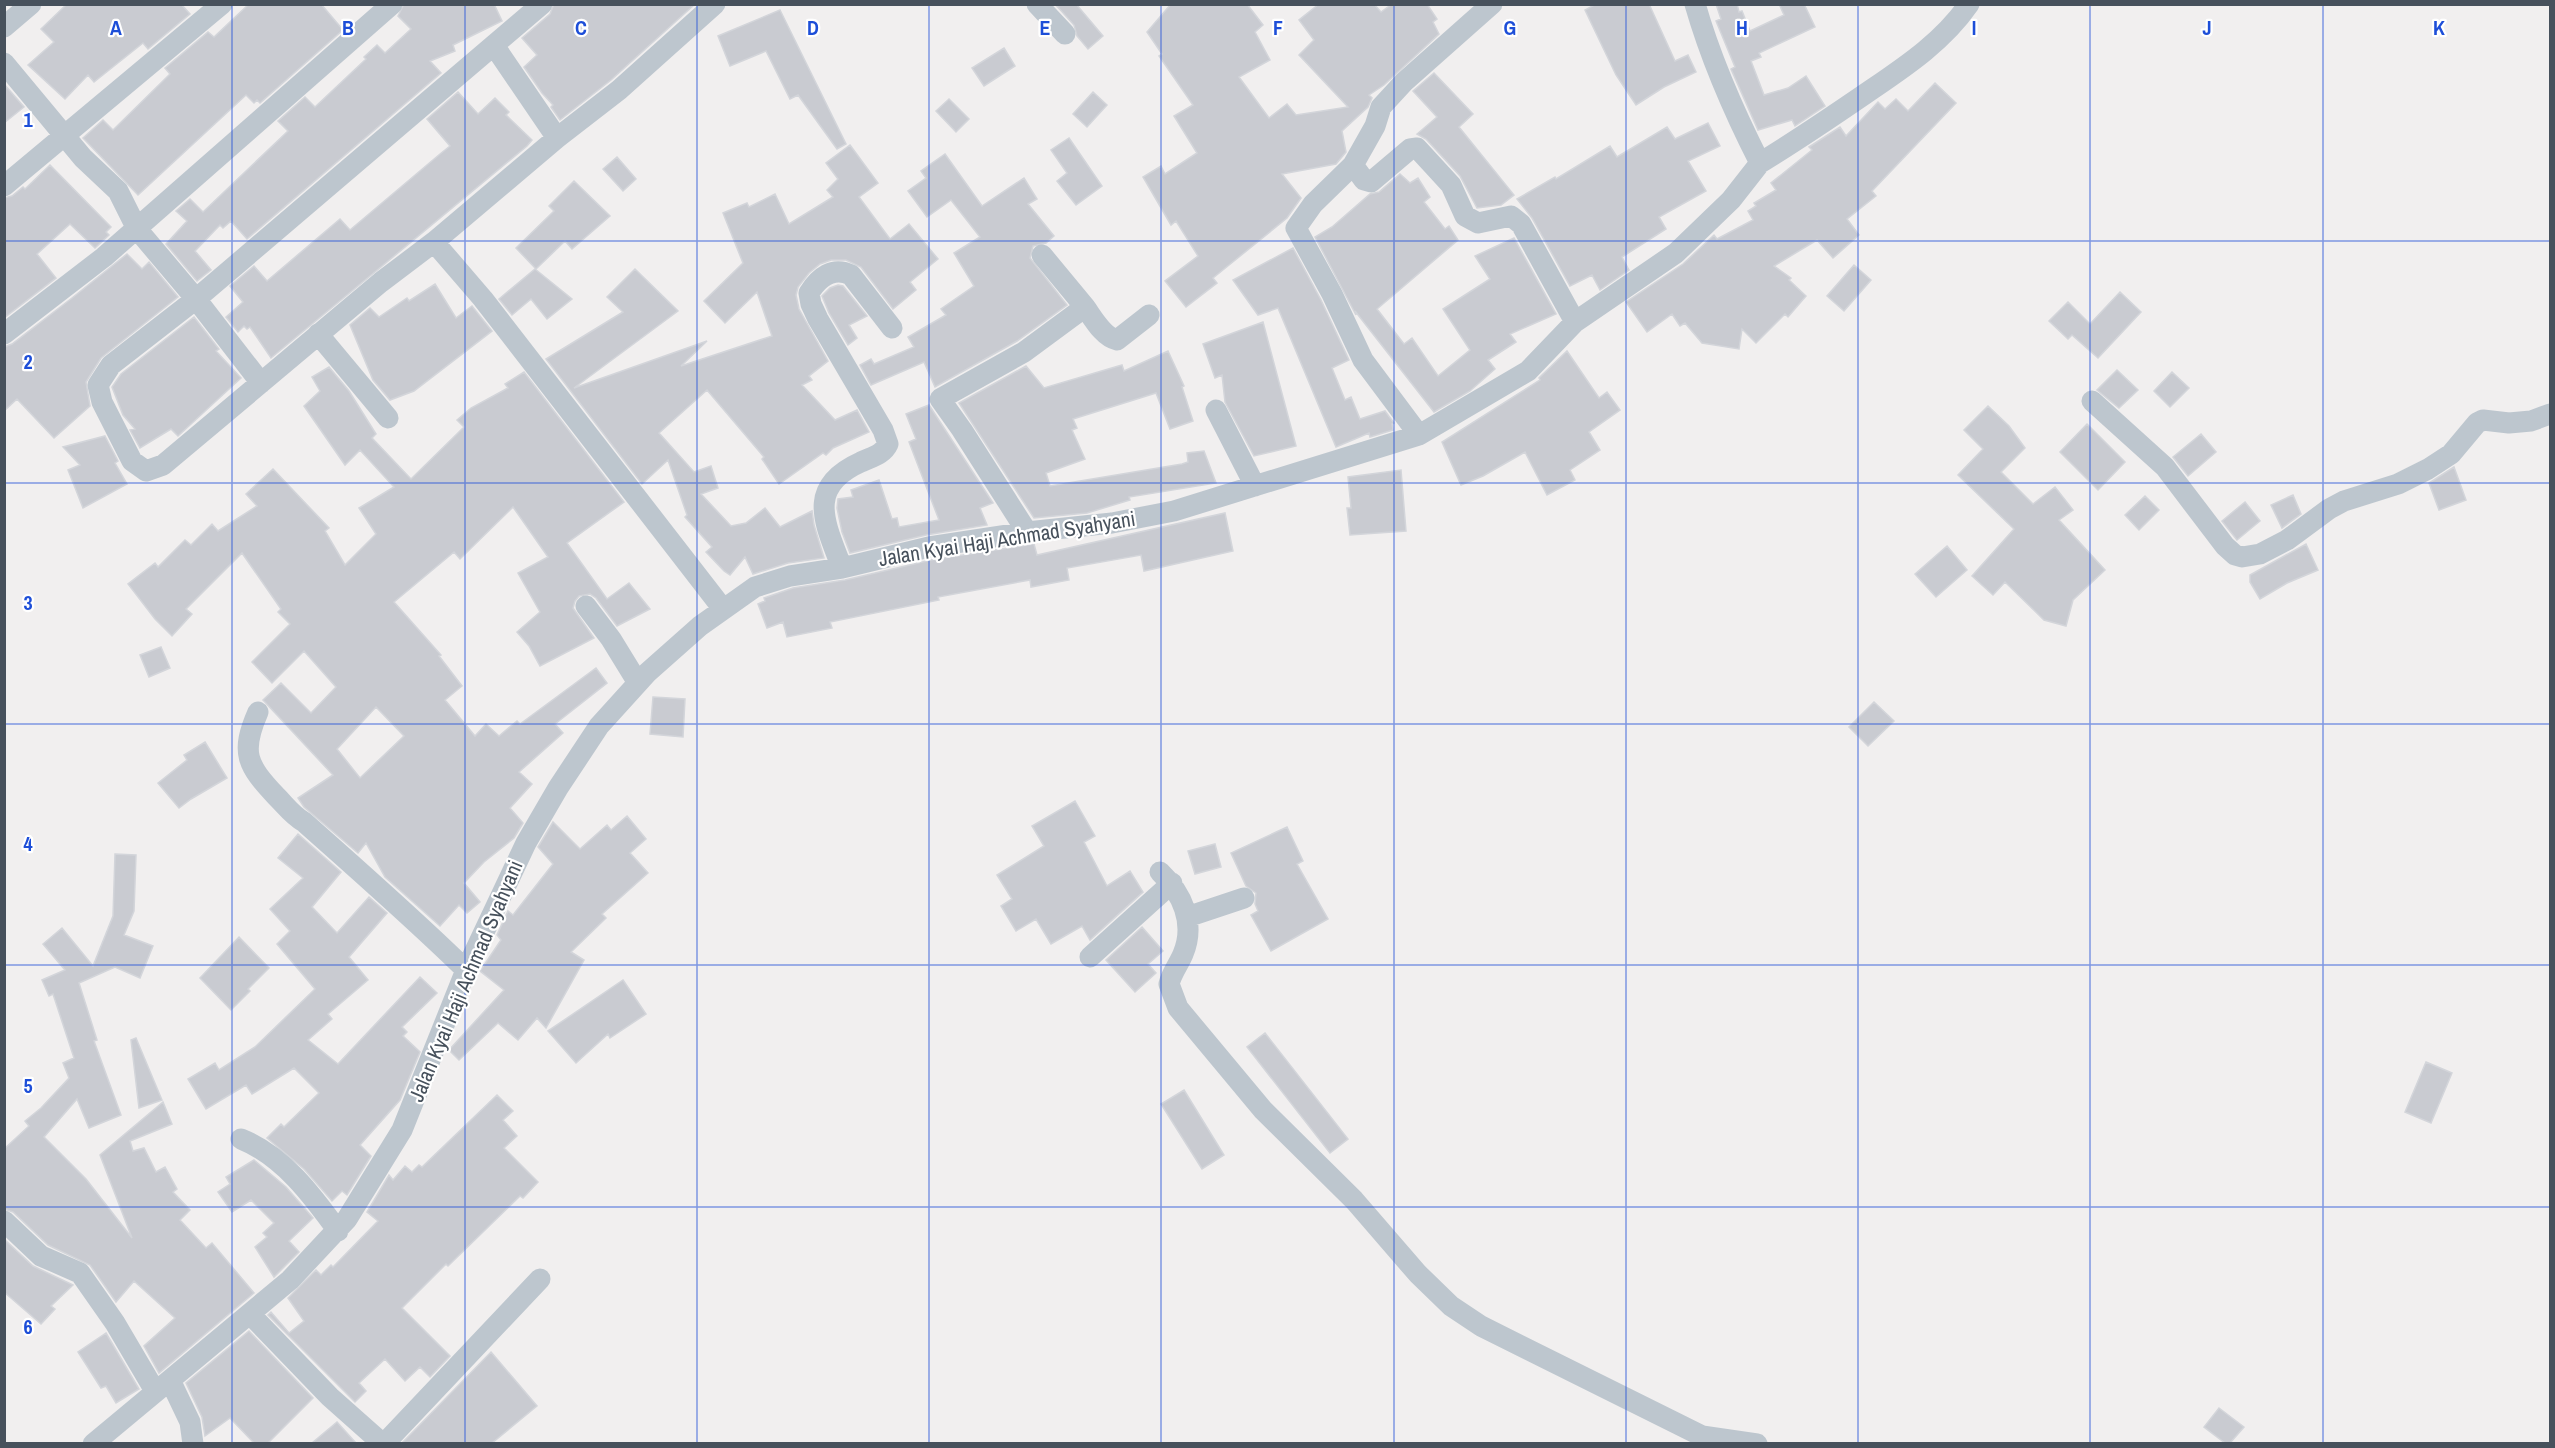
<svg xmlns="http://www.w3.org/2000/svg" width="2555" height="1448" viewBox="0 0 2555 1448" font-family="'Archivo Narrow',sans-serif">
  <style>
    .building { fill: #c9cbd1; stroke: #d3d5da; stroke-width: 1.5; fill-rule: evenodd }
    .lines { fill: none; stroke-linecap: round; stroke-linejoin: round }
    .minor { stroke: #bdc6ce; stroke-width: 21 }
    .grid { fill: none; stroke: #1d4ed8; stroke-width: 1.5; stroke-opacity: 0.55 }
    .labels { text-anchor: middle; stroke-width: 4.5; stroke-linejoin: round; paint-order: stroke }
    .street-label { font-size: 21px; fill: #47515c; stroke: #fff }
    .grid-label { font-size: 20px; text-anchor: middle; font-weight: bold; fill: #1d4ed8; stroke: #fff; stroke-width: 4.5; stroke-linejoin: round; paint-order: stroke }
  </style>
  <rect width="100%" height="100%" fill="#f1efef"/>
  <path class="building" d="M67,4H181L190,14L148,49L143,43L94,82L88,75L65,99L28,65L54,42L41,29Z
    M249,4H321L343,30L260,103L257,100L254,103L246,95L138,195L83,138L103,120L113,130L170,74L165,68L208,32L214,37Z
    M404,4H494L502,21L453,45L455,51L430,61L441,73L247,239L231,221L223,228L220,225L195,251L211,270L197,281L166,244L187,221L176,211L190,199L203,212L288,131L278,121L305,97L315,107L366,59L364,57L377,45L385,53L411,29L398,16Z
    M554,4H695L611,80L560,120L551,107L553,105L542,93L524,67L537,55L522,38L550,14Z
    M1055,4H1076L1103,36L1088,49L1077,36L1074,25Z
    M1171,4H1247L1263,25L1255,32L1270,60L1239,77L1269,118L1287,104L1296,115L1348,107L1299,55L1314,40L1299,20L1319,4H1374L1381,12L1392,4H1427L1437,19L1433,22L1439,34L1384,85L1369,95L1372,98L1368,107L1342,131L1346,152L1336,164L1282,174L1301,198L1287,218L1213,278L1217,283L1186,307L1165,281L1198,256L1176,221L1171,225L1143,177L1161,166L1165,174L1197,153L1174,116L1193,105L1159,56L1162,54L1147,32Z
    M1596,4H1649L1675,61L1688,55L1696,72L1664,87L1636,105L1616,75L1585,10Z
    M1716,4H1737L1739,12L1742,11L1750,31L1784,15L1779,4H1804L1815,27L1759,53L1761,57L1751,61L1764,95L1788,88L1806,76L1825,106L1795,126L1792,120L1758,130L1731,69L1735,67L1716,21L1721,19Z
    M780,10L846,144L837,149L798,95L790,99L766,51L730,66L718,36Z
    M1004,48L1015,66L984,86L972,68Z
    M1434,73L1473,114L1459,127L1514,195L1501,205L1477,208L1460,176L1426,139L1417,134L1437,117L1413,91Z
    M1935,83L1956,103L1872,191L1876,196L1847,219L1859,235L1833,258L1817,240L1774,266L1791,278L1789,280L1806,296L1788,317L1785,314L1756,343L1742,329L1739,349L1702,343L1685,323L1680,326L1672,314L1647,332L1626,302L1683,264L1714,235L1717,239L1753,220L1748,211L1756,206L1754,203L1776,190L1771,183L1812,150L1809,147L1840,127L1846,136L1878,102L1885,109L1896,99L1908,111Z
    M4,84L24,107L4,123Z
    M458,92L478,114L495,98L509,112L506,115L532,140L527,146L271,358L250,327L247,329L244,326L238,332L226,317L243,302L230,286L254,266L267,281L340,219L350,230L440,154L450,146L427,119Z
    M1093,92L1107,105L1087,127L1073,114Z
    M949,99L969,119L956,132L936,111Z
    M1708,123L1720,146L1688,161L1706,191L1659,217L1666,229L1622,257L1629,270L1600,290L1592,275L1570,286L1532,218L1517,199L1555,177L1556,179L1610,146L1617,157L1667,127L1675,139Z
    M1069,138L1102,186L1076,205L1057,181L1067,173L1051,150Z
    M850,145L878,183L859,197L890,239L909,224L938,259L910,282L916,290L893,309L861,267L846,260H831L820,264L809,273L798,287L796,295L799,309L828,361L809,376L812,380L802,385L835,420L857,410L869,432L833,448L826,455L823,453L779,484L762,459L764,457L707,390L659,433L694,472L711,466L718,488L701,494L731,526L746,523L765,508L780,527L812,511L814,525L824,558L788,563L753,574L745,557L730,575L724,571L706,552L712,547L685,517L687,515L668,460L642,484L546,359L623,312L607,297L635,269L678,311L574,388L707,341L681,366L772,336L757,292L725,323L704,301L743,263L723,213L747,203L749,207L775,194L789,224L833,197L827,190L838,179L826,163Z
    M945,154L982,206L1024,178L1037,199L1028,204L1054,236L1046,243L1033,246L1030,258L1067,305L1017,341L935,387L924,362L871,385L860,365L871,359L874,364L914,347L908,337L946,315L941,309L974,286L954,253L980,237L951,200L927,217L908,191L926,178L921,171Z
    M617,157L636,179L623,191L603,169Z
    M50,165L111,227L106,232L109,235L95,248L70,224L37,254L56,278L4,318V198L12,196L23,187L25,189Z
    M1400,174L1410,183L1418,178L1430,197L1424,202L1445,229L1449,226L1458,240L1377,309L1404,344L1412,338L1438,376L1470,350L1443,309L1490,279L1475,256L1514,238L1556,314L1510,334L1516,342L1488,360L1495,369L1470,391L1434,412L1355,311L1356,315L1315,237L1332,227L1370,194L1379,192Z
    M574,181L610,216L572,249L565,241L536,269L516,248L554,211L549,206Z
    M1293,248L1321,300L1349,360L1332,368L1345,400L1351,397L1360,419L1385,411L1394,423L1392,424L1393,430L1370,437L1369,433L1336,447L1278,308L1258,315L1233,280Z
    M127,254L142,269L149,262L178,297L101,358L86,382L90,406L54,438L17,399L4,411V347L12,344L72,298Z
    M1854,265L1871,280L1844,311L1827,296Z
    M535,269L572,299L547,319L531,299L512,315L499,299Z
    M435,284L456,318L472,306L492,331L414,391L390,400L373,380L350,325L370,308L379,317L407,298L409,301Z
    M838,285L843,286L867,316L849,325L857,338L848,345L829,313L822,296L830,288Z
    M2120,292L2141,312L2098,358L2072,335L2068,339L2049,321L2068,302L2090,324Z
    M194,317L219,349L216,351L241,378L178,436L171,429L140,448L130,430L135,429L123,415L112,387L121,374Z
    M1263,322L1296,446L1254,456L1225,402L1222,375L1215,378L1203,344Z
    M1168,351L1184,386L1182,387L1193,421L1170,429L1156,393L1073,419L1077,428L1072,430L1085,459L1046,473L1050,486L1182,464L1188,462L1187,453L1204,451L1216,483L1129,497L1130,500L1087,513L1034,518L959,403L1026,366L1044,388L1122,365L1124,371Z
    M1567,351L1599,398L1607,392L1620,410L1589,432L1600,450L1570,470L1575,480L1547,495L1525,452L1483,476L1461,485L1442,442L1540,380L1539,378Z
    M329,367L349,391L376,434L372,438L411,479L464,427L457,420L471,408L508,388L505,384L524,372L624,502L567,543L607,599L629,583L650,609L617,626L596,598L590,594L579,596L575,601L573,608L594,638L540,666L529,646L517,632L540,612L518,573L548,557L513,507L460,559L454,552L394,602L441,655L439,656L462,686L445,700L475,736L486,724L499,736L517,721L520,724L596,668L607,683L555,724L563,733L519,772L532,784L510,808L523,823L514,838L484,862L464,883L480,902L467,913L459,905L440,926L385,877L366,843L358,853L304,807L298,798L333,775L263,700L281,683L311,713L336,687L304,651L272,683L252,662L290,624L278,612L281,609L242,553L186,609L192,614L172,636L155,619L128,584L155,563L158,567L185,540L191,545L212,524L218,531L257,506L246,494L273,469L329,528L325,531L345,565L376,534L359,508L394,487L360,450L345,465L304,406L320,391L312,377ZM376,707L404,736L360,778L337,749Z
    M2117,370L2138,390L2119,408L2097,390Z
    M2172,372L2189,388L2170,407L2154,391Z
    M929,405L993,503L980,508L987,525L926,535L850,553L842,532L837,508L838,499L853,497L851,490L879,480L892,519L897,518L899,527L939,520L909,442L916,439L906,414Z
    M1988,406L2009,426L2025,448L2001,472L2033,504L2055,487L2073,510L2059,520L2105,570L2073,600L2066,626L2044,620L2005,582L1993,595L1972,576L2014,529L1958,475L1983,449L1964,430Z
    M2087,424L2125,462L2098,490L2060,452Z
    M2201,434L2216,452L2188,476L2173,457Z
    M105,436L118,461L115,463L127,484L83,508L68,470L80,465L63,447Z
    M2454,467L2466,500L2439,510L2429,483Z
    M1401,470L1406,531L1350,535L1347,508H1351L1348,477Z
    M2293,495L2301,514L2282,528L2271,505Z
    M2145,496L2159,510L2139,530L2125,515Z
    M2245,502L2260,521L2237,540L2222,521Z
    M1225,513L1233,551L1144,571L1141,555L1067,568L1069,580L1031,587L1030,580L938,597L939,600L830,622L832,628L787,637L783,622L767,628L758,604L765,601L764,598L793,588L845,580L931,560L1034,544L1037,555Z
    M2306,544L2318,570L2287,583L2260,599L2250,582V575Z
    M1947,546L1967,570L1936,597L1915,574Z
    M161,647L170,668L149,677L140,655Z
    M653,697L685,699L683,737L650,734Z
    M1874,702L1894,721L1868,746L1849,727Z
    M205,742L227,778L191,799L179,808L158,783L187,760L184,755Z
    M1075,801L1095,836L1084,842L1107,886L1130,871L1143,892L1090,940L1082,926L1051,944L1036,919L1016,931L1001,906L1012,899L997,875L1044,846L1032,826Z
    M627,816L646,839L630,853L648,873L602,914L606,918L571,952L584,960L546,1028L537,1018L518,1040L498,1023L459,1060L449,1050L504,990L480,971L501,940L497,935L508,911L513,915L553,864L538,847L553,822L580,849L607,825L611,830Z
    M1287,827L1303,861L1297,864L1328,919L1271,951L1251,915L1258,911L1255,904L1256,893L1246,886L1231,853Z
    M298,834L341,872L312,907L337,933L369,897L387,913L349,957L368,980L328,1014L332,1019L308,1040L338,1064L420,977L437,993L402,1027L407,1032L403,1036L420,1052L400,1100L360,1145L371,1156L347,1195L342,1191L332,1201L304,1169L267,1138L281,1124L284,1127L319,1093L294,1068L252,1094L246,1085L206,1109L188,1079L215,1063L219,1070L255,1047L315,989L277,944L290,931L270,909L303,878L278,858Z
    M1215,844L1221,867L1195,874L1188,851Z
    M115,854L136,855L134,911L124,935L153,946L140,978L115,967L79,983L97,1040L94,1041L121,1115L89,1128L77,1099L44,1137L86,1179L132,1238L100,1155L163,1102L172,1124L130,1141L133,1151L144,1148L156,1172L165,1167L177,1189L173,1192L190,1210L180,1220L206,1248L212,1243L254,1293L159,1373L144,1346L175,1318L134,1281L116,1302L90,1265L48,1245L13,1212L4,1209V1149L29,1126L25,1121L41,1108L69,1078L63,1063L74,1058L53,994L49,996L42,980L65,970L43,944L62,928L93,966L113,916Z
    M1142,927L1163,951L1148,964L1156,973L1135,992L1106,960Z
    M239,937L269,968L248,989L250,991L231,1010L200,978Z
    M623,980L646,1014L610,1038L608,1034L576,1063L548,1031Z
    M1265,1033L1348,1139L1330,1153L1247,1047Z
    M136,1038L162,1100L139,1108L131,1040Z
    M2426,1062L2452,1073L2431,1123L2405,1112Z
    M1184,1090L1224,1155L1202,1169L1161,1104Z
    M497,1095L513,1111L503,1120L517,1136L504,1148L538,1182L523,1198L520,1196L448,1266L446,1264L402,1308L450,1356L430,1377L420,1367L405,1381L385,1359L359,1383L366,1391L355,1402L268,1315L271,1312L289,1333L304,1321L288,1298L316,1270L321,1275L331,1265L333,1267L378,1221L367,1212L389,1175L393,1180L405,1166L412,1172L419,1165L422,1167Z
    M254,1160L286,1187L313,1218L289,1241L299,1252L274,1277L255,1247L267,1237L263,1233L274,1223L251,1200L232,1212L218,1192L230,1184L226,1177Z
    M4,1239L33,1266L73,1285L51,1306L55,1309L41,1324L4,1292Z
    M249,1331L313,1398L268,1443H254L230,1418L205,1436L202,1417L186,1383Z
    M106,1333L139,1389L116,1403L106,1386L101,1388L78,1352Z
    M491,1352L537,1406L492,1443H402Z
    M2219,1408L2244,1427L2230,1443H2225L2204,1427Z
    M337,1422L356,1443H312Z"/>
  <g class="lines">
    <path class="minor" d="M542,4L196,299L111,365L98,385L102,402L132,461L146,471L163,465L381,282L434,242L557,138L619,90L715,4
      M1037,4L1065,34
      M4,27L31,4
      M495,47L557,138
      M4,63L83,158L118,191L137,229L196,299L261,383
      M1760,163C1796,141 1830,118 1865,94C1903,68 1942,43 1969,4
      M1353,165L1364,180L1371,182L1410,149L1417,148L1451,185L1465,216L1478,223L1511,216L1521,224L1575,322
      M4,186L222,4
      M434,242L483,299L723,609
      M1085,307C1093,318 1103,337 1117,340L1149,315
      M4,334L104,257L392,4
      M318,334L388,418
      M2092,401L2165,467L2225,546L2235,555L2242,557L2260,554L2287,540L2329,509L2344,501L2398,484L2428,469L2451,454L2477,423L2483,420L2509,423L2531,421L2550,414
      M1216,410L1255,486
      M1419,435L1363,360L1332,294L1296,228L1313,204L1353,165L1375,126L1381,107L1404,82L1492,4
      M1027,532L962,430L940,399L1024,352L1085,307L1042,255
      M842,568C825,523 805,487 861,462C871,457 883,455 888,444L883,430L818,319L811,304L809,293C819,277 833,266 851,275L892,328
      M586,606L611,639L638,683
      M258,712C240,753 247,765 276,796C286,806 292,815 304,822C359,871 414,919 466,970
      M1160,872C1182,893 1196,923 1183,954C1179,964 1172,972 1169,984L1178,1008L1263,1110L1354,1200L1418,1274L1451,1306L1481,1326L1702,1436L1757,1444
      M1187,917L1244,898
      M1090,957L1172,883
      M241,1139C283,1156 312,1195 338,1231
      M4,1221L41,1256L80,1273L115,1323L155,1391
      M250,1314L330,1397L383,1444
      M170,1380L190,1422L193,1444
      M93,1444L290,1280L347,1219L402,1130L466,970L526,843L558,788L599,726L647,673L700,626L755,587L790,576L842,568L929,547L1027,532L1112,523L1174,511L1419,435L1528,371L1575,322L1676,253L1731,200L1760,163C1734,112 1711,60 1695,4
      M384,1444L540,1279"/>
  </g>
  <path class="grid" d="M232,4V1444M465,4V1444M697,4V1444M929,4V1444M1161,4V1444M1394,4V1444M1626,4V1444M1858,4V1444M2090,4V1444M2323,4V1444M4,241H2550M4,483H2550M4,724H2550M4,965H2550M4,1207H2550"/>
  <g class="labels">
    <g class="street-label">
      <text transform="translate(1007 539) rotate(-9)" y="7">Jalan Kyai Haji Achmad Syahyani</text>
      <text transform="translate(466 981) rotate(-67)" y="7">Jalan Kyai Haji Achmad Syahyani</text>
    </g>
  </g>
  <g class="grid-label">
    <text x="116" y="35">A</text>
    <text x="348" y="35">B</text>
    <text x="581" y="35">C</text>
    <text x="813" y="35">D</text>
    <text x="1045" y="35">E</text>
    <text x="1278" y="35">F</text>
    <text x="1510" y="35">G</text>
    <text x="1742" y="35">H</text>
    <text x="1974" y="35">I</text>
    <text x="2207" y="35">J</text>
    <text x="2439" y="35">K</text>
    <text x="28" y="127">1</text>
    <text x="28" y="369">2</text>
    <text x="28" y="610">3</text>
    <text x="28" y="851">4</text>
    <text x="28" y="1093">5</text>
    <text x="28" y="1334">6</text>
  </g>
  <rect width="2555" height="1448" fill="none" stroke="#47515c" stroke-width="12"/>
</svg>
